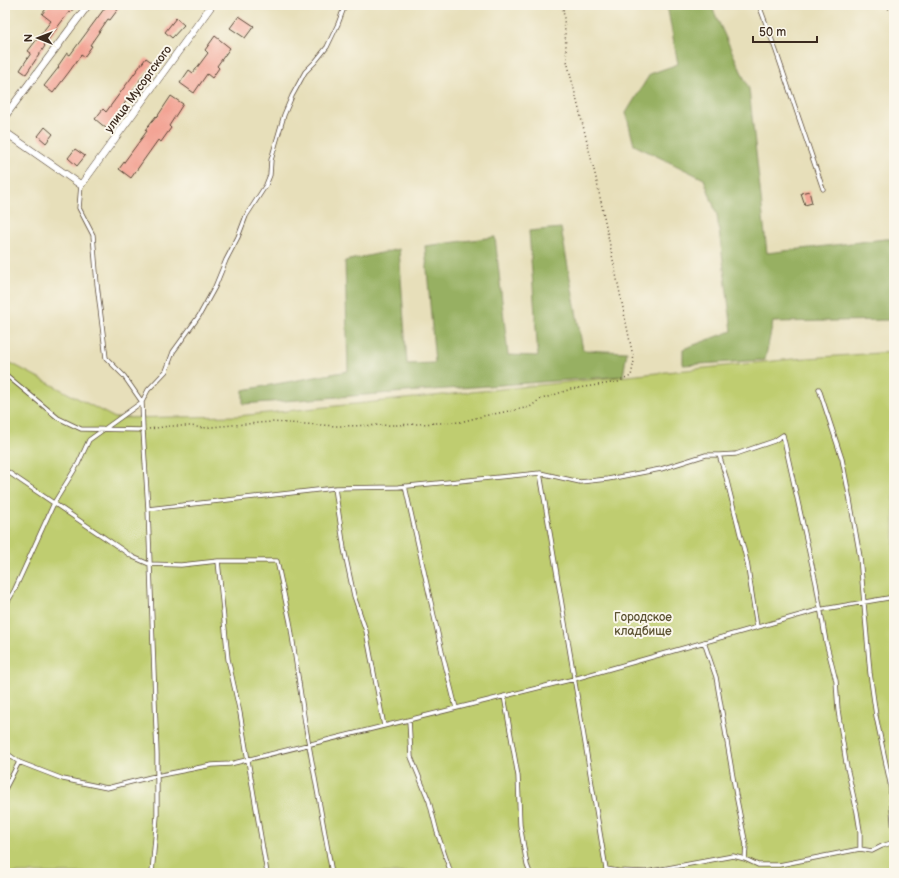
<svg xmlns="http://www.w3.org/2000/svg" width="899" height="878" viewBox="0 0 899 878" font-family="'Balsamiq Sans',sans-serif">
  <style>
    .green { fill: #bfcd70; stroke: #7d7c47 }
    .forest { fill: #97b062; stroke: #696d40 }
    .building { fill: #f3a495 }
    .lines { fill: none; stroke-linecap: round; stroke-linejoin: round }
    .lane-casing { stroke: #554535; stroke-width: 5 }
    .street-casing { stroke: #554535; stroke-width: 8 }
    .path { stroke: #554535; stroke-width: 1.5; stroke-dasharray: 1 3; stroke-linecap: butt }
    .lane { stroke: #fff; stroke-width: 3.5 }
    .street { stroke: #fff; stroke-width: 7 }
    .labels { text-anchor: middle; stroke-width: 4; stroke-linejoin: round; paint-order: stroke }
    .street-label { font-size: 12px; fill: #3b2a1e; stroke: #fbf7ec }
    .park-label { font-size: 12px; fill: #5c5332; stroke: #fbf7ec }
  </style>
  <rect width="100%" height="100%" fill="#fbf7ec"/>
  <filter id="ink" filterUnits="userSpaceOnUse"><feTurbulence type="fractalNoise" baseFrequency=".025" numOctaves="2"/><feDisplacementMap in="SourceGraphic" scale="8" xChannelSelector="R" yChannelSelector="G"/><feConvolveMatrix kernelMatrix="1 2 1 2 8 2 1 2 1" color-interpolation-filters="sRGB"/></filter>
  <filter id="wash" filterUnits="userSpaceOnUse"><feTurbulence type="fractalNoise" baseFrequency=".012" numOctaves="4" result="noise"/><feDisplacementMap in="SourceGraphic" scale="16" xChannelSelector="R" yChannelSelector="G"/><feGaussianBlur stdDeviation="0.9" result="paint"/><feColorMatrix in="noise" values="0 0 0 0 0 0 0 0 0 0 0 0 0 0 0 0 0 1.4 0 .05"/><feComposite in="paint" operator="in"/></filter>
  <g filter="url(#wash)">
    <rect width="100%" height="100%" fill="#e7dfba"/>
    <path class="green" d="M894,352V866L853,873H5V360L115,418L238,416L793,359Z"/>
    <path class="forest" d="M667,5H711L749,89L767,253L885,239H894V320L773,322L765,360L683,365V349L732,331L717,215L704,179L634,145L626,113L650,74L678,64Z
      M561,228L583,350L627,352L623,376L243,404V390L348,371L345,261L399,249L407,364L435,363L425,246L495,237L508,355L538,356L529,231Z"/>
    <g id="blocks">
      <path class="building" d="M49,5H76L70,13L69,12L44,45L45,46L26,74L20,70L31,53L28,51L51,21L42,14Z
        M107,5H115L119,8L110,20L108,19L90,45L92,46L84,57L81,55L69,72L53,93L44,86L59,67L58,66L67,53L70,55Z
        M239,16L254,26L245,38L230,28Z
        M176,18L184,25L172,38L165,32Z
        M215,36L230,48L217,66L219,68L212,78L207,74L194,93L180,83L189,70L193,73L208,53L205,50Z
        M146,58L153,63L139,81H140L107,129L95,119L103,109L106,112Z
        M171,96L183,104L169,126L171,128L161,142L158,140L131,178L119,169L147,131L145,130L156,116L157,117Z
        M45,127L53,134L46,143L38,136Z
        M75,149L85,156L77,166L68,158Z
        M809,191L812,203L805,205L801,193Z"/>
    </g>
  </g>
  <g filter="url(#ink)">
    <use href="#blocks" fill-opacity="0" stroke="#554535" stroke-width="1"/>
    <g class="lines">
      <g class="lane-casing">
        <path id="lane" d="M759,5L776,51L823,189
          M5,374L58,418L81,429L143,430
          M819,389L842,459L850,500L860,557L870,673L876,716L890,783L894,834
          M719,455L736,454L774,441L783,435L816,583L826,642L836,681L838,710L846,763L857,812L860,831V849
          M5,470L133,557L149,564L181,565L218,561H277L290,622L305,723L332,873
          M540,473L580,482L608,479L661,469L706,455H719L726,477L747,562L757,627
          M405,486L442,652L456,708
          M335,488L344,549L354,596L366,631L384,726
          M148,509L143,430L142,402L148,390L166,371L173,352L199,316L215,287L226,260L238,237L246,216L266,185L270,175L271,160L284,115L292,96L305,72L315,62L327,47L338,24L345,5
          M218,561L228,659L240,713L267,873
          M5,606L14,591L54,503L78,464L89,440L142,402L124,376L106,358L97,284L93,235L79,208L81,185
          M704,642L716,677L736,795L746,845L745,859
          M504,696L518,776L520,825L527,865L530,873
          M409,720L411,757L429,801L437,832L451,873
          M5,752L19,762L63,779L107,788L151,777L212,765L230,764L574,679L818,610L894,597
          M5,789L19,762
          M152,873L157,816V755L148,509L335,488L398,487L540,473L606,869
          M604,873L606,869L618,871L646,872L733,856L745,859L758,865H779L860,849L872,851L882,846L894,842"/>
      </g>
      <g class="street-casing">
        <path id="street" d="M5,116L88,5
          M5,132L81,185L212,5"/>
      </g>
      <path class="path" d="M881,5L884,7L894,11
        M149,429L170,426H191L203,428L221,426L271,422L337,426L396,425L460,422L483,416L530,407L539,400L571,389L618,382L631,376L634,361L596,178L567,61L563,5"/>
      <use href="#lane" class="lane"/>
      <use href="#street" class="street"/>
    </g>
  </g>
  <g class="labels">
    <g class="street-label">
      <text transform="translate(138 89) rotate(-54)" y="4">улица Мусоргского</text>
    </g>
    <g class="park-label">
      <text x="643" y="621">Городское<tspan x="643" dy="14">кладбище</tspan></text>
    </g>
  </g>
  <rect width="899" height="878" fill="none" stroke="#fbf7ec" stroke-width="20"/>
  <g transform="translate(38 38) rotate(270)" stroke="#fbf7ec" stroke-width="3" paint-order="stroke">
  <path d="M0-3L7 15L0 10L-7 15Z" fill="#3b2a1e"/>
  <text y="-6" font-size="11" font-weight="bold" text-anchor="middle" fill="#3b2a1e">N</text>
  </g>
  <path d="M753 36v6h64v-6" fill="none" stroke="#3b2a1e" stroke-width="2"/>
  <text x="759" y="36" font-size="12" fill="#3b2a1e" stroke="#fbf7ec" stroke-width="3" paint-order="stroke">50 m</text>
</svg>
